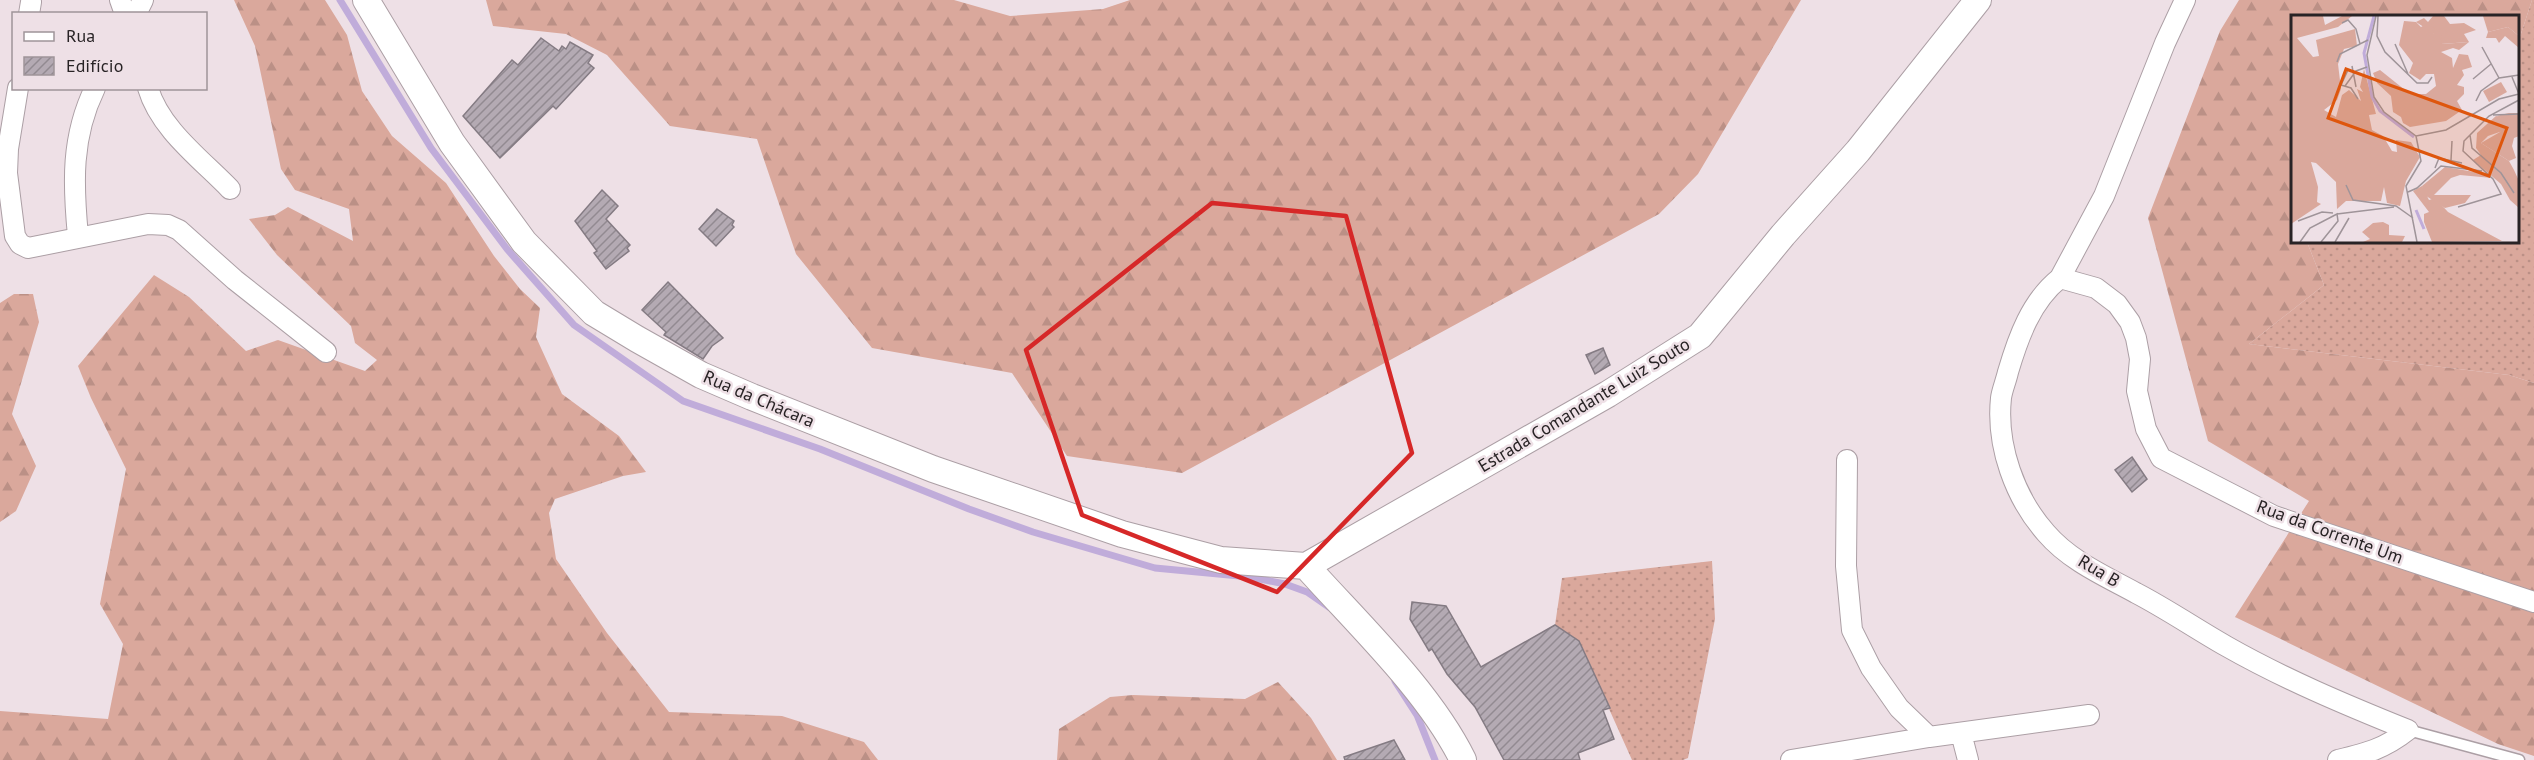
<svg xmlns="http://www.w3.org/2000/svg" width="2534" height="760" viewBox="0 0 2534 760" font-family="'PT Sans',sans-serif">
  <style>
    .grass { fill: url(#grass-dots) }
    .forest { fill: url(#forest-firs) }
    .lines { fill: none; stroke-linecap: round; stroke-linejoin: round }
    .stream { stroke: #c0acda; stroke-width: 7 }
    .building { fill: url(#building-hatch); stroke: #847b83; stroke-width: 1.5 }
    .service-casing { stroke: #ac9fa5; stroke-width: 13 }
    .minor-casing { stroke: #ac9fa5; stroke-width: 22 }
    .tertiary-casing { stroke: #ac9fa5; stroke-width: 28 }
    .service { stroke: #fff; stroke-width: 10 }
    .minor { stroke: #fff; stroke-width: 20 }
    .tertiary { stroke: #fff; stroke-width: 26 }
    .marked { fill: none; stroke: #d62828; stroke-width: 4.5; stroke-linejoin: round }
    .labels { text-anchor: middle; stroke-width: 5; stroke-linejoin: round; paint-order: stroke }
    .street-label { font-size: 18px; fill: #282325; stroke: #eee0e6 }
    .inset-river { fill: none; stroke: #c0acda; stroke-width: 3 }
    .inset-road { fill: none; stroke: #9f9499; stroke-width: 1.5 }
    .view { fill: #de560d; fill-opacity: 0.15; stroke: #de560d; stroke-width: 3 }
    .inset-edge { fill: none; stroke: #282325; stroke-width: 3 }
  </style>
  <defs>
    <pattern id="grass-dots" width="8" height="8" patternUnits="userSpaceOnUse" patternTransform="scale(1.5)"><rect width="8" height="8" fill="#daa89c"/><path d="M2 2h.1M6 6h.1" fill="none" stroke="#bb9086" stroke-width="1.8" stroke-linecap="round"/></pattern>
    <pattern id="forest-firs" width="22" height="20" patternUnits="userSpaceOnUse" patternTransform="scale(1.5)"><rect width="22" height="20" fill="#daa89c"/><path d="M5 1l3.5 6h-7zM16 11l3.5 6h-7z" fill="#bb9086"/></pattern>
    <pattern id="building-hatch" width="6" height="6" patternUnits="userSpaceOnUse" patternTransform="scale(1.5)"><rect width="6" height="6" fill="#b4aab3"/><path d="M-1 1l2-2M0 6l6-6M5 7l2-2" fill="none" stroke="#928a91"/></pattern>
  </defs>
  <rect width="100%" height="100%" fill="#eee0e6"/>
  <path class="grass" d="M2532,0H2534V383L2509,375L2249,344L2324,285L2307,242H2518V43Z
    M1712,561L1715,619L1688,758L1683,760H1632L1579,642L1555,625L1562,578Z"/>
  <path class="forest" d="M234,0H325L347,35L362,91L392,136L446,183L494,256L520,289L540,308L536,337L562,394L619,436L646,472L623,476L555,499L549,513L556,559L607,633L669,712L782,716L864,742L878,760H0V711L108,719L123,644L100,604L126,469L91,398L78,366L154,275L189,297L246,351L278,340L365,371L377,360L355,343L351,326L277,255L249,219L275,215L288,207L353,241L349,209L295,190L281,169L255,46Z
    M486,0H954L1010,16L1103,9L1130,0H1801L1698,174L1659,214L1182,473L1067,456L1012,373L872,348L796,254L757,139L670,126L607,55L566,34L493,26Z
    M2239,0H2532L2518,43V16H2292V242H2307L2324,285L2249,344L2509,375L2534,383V756L2498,744L2235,617L2309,501L2208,441L2148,218L2220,31Z
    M14,294H33L39,322L12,414L36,466L16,511L0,522V303Z
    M1278,682L1311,718L1337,760H1057L1059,729L1110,697L1133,695L1245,699Z"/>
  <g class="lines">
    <path class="stream" d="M340,0L431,148L507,249L574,325L683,401L820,449L969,509L1033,532L1155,568L1250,577L1285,584L1307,592L1330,608
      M1395,681L1417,715L1435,760"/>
  </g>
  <path class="building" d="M541,38L559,51L562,46L566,49L570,42L593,55L588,63L594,68L556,109L553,106L500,158L463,116L512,60L518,65Z
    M602,190L618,206L606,219L630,245L627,248L629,251L606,269L594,253L597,251L575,221Z
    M717,209L734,221L732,225L734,227L716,246L699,229Z
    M668,282L723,338L712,346L703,359L664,335L666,332L642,310Z
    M1603,348L1610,365L1595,374L1586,355Z
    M2132,457L2147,479L2132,492L2115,470Z
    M1412,602L1446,606L1481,667L1555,625L1579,641L1610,708L1603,710L1614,739L1578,753L1580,760H1504L1475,707L1447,674L1432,649L1429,651L1410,619Z
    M1394,740L1405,760H1345L1344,757Z"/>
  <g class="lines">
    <g class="service-casing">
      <path id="service" d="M2408,730L2519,760"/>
    </g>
    <g class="minor-casing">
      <path id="minor" d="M120,0L125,14
        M2185,0L2165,43L2104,196L2060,278L2096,288L2117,304L2130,322L2136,338L2140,359L2137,391L2146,429L2161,458L2274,516L2534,602
        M29,14L31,2
        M136,14L143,0
        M18,88L8,149L7,173L15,236L20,244L28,248L148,224L168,225L179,230L235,280L326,352
        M148,88C160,129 201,159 230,189
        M78,236C73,184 71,137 95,88
        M2060,278C2031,301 2018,338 2008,372C2006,381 2002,390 2001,398C1996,446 2015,498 2046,533C2070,561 2105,576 2136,593C2167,609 2196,629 2226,646C2284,679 2346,705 2408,730C2384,749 2367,753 2338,760
        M1847,460L1846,566L1852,630L1871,668L1899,708L1929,737
        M1961,733L1968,760
        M1791,760L1929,737L2089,715"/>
    </g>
    <g class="tertiary-casing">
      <path id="tertiary" d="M366,0L452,143L524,242L594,313L637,339L701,375L752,397L933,469L1122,534L1221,560L1306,566
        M1306,566L1608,394L1700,336L1783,235L1858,151L1978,0
        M1306,566C1358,624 1429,691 1463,760"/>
    </g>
    <use href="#service" class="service"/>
    <use href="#minor" class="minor"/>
    <use href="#tertiary" class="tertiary"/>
  </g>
  <path class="marked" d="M1212,203L1346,216L1412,453L1277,592L1082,515L1026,350Z"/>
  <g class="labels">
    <g class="street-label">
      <text transform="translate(759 399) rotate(23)" y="6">Rua da Chácara</text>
      <text transform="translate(1584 405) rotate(-31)" y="6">Estrada Comandante Luiz Souto</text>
      <text transform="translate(2330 532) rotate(20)" y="6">Rua da Corrente Um</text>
      <text transform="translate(2099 571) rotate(31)" y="6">Rua B</text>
    </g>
  </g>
  <g transform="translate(2291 15)">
    <rect width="228" height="228" fill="#eee0e6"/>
    <path d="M142,1H153L159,9L173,8L185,15L173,19L178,27L150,29L142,18L125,7L133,3L137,7ZM192,1H228V21L217,12L197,17ZM218,98H228V121L223,123L221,131L225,143L218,146L190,128L209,117L215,105L205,101ZM154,152L196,159L201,163L169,160L160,163L143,180H180L174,188L154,193L132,179L131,171Z" fill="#daa89c"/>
    <path d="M0,1H32L34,10L51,1H61L47,12L6,23L22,42L28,41L25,25L64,14L66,31L53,34L47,49L50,74L46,85L33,95L45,102L51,80L58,75L70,86L66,74L72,77L69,72L73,54L85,99L78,100L81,115L92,121L101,136L106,137L105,125L120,127L129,142L115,166L109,191L96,188L93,172L90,186H55L46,194L45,167L25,148L20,147L27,172L26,187L30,189L0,209ZM113,6L125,7L130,12L137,8L144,13L142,18L150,20L151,29L178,27L168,35L162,33L150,37L161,43L162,53L168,39L177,40L181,52L171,55L173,60L166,70L173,72V79L166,86L171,95L155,106L119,112L112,108L110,102L102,97L100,81L86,68L82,58L89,55L119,79H135L145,71L143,59H135L129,65L118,58L122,48L108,30ZM217,12L228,21V33L214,21L208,28L205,23H195L197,17ZM205,101L220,105L223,112L197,121L190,128L218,146L223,155L228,166V193L219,185L210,169L182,145L190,140L185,133L186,118ZM131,171L138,185L144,183L157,197L211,226L141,227L133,207V199L138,197L122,176ZM92,207L98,210V220L114,221L111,227H72L79,224L71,217L82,208Z" fill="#daa89c"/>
    <path d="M210,67L216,77L198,87L192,76Z" fill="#daa89c"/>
    <path class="inset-river" d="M83,1L73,38L81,82L89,96L123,122M125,195L133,214"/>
    <path class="inset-road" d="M85,1L76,40L83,82L93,97L125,121M87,1L86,21L94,37L126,68H137L141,62M51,8L57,5L65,14L69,29L77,25M104,29L117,59M191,32L208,63M46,47L49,39L69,29M61,51L65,72M57,55L50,70L60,73L67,84M221,62L228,79M182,64L200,49M54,71L65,56L76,52M185,86L190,76L208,63L228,60M202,100L228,99M125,121L130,146L115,171L126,227M125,121L155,115L208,84L228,79M160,145L161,126M144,153L148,143L171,148M55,170L62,185L105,191L122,203M117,177L126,173L150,151L191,156M223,178L210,158L181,133L179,120L198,101L228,85M167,192L210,179L202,164L172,136L173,126L179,120M46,199L103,192M7,206L31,197L42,198M9,227L19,213L46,199L47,206L30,227M44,227L58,203"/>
    <path class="view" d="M55,54L216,113L198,161L37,103Z"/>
    <rect width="228" height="228" class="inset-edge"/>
  </g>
  <rect x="12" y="12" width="195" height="78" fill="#eee0e6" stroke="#9f9499" stroke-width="1.5"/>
  <rect x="24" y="32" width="30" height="9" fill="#ffffff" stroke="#9f9499" stroke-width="1.5"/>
  <text x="66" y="42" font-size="18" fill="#282325">Rua</text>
  <rect x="24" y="57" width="30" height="18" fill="url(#building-hatch)" stroke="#9f9499" stroke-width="1.5"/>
  <text x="66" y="72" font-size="18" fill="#282325">Edifício</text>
</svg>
